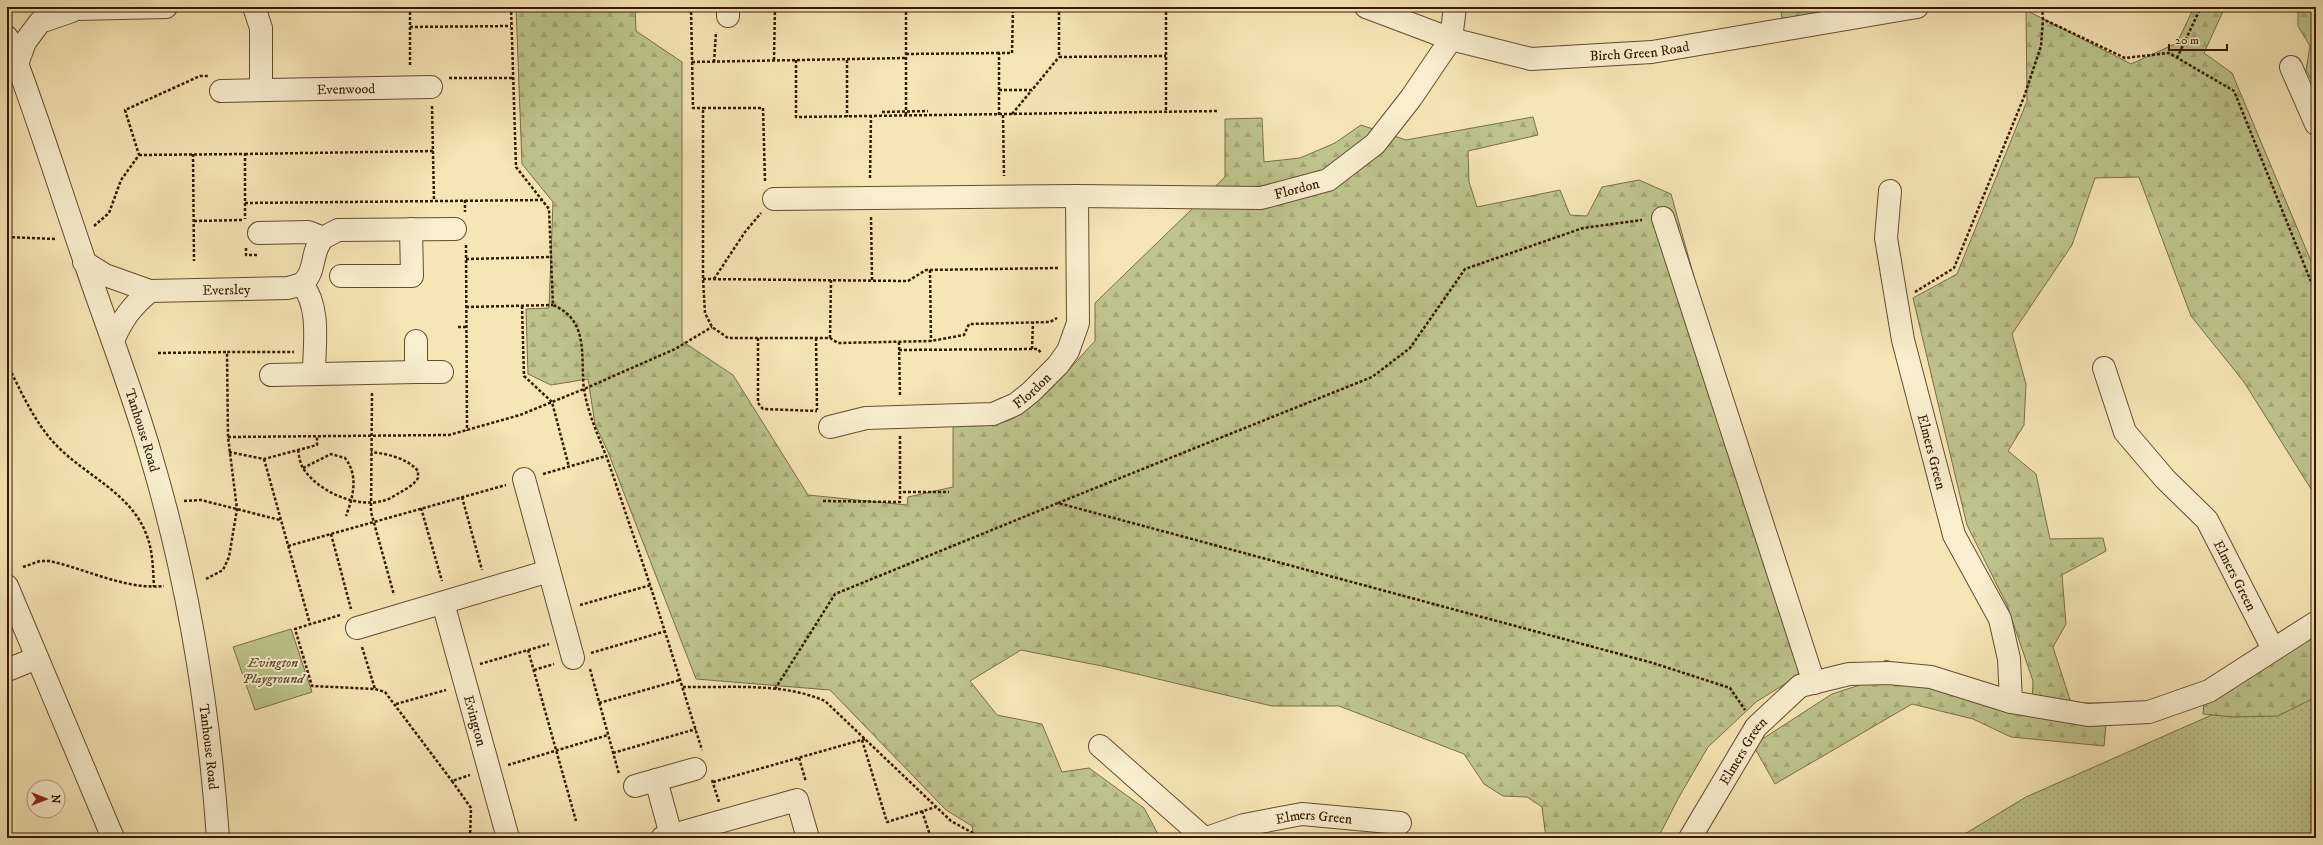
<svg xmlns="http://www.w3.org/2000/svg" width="2323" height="845" viewBox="0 0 2323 845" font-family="'IM FELL DW Pica',serif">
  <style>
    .grass { fill: url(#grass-dots); stroke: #7a6e48 }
    .forest { fill: url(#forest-firs); stroke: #7a6e48 }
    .green { fill: #bec48c; stroke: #7a6e48 }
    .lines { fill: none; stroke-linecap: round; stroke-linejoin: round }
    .minor-casing { stroke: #664c31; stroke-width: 24 }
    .path { stroke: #361805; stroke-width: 2.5; stroke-dasharray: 3 2; stroke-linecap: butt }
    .minor { stroke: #f9efcf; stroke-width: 22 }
    .labels { text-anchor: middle; stroke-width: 4; stroke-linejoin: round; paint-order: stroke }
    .street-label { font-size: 14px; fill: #361805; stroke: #f9efcf }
    .park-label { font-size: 14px; font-style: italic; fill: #5f4c2e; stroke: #f9efcf }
  </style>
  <defs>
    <pattern id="grass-dots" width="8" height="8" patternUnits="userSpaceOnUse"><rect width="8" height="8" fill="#bec48c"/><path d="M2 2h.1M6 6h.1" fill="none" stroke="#a4a877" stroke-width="1.8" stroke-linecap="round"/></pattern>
    <pattern id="forest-firs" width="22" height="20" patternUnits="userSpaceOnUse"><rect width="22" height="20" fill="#bec48c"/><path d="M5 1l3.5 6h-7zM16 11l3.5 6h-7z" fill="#a4a877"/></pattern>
  </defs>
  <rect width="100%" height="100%" fill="#f6e6b5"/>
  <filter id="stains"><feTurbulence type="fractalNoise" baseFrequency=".005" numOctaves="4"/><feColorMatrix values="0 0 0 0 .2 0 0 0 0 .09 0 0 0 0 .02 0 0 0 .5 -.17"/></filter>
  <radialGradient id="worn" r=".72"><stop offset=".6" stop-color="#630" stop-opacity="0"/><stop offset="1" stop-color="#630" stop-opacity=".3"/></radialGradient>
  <path class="grass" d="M2316,669V838H1958L2026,797Z"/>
  <path class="forest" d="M516,7H635L636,31L682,62V341L733,375L808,495L907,505L908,497L953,487V426C968,425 985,426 1000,423C1032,417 1072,365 1095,341V303L1225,177V119L1262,118L1264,162L1300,158L1335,143L1361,125L1406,140L1533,117L1538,135L1468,151L1469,182L1477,207L1560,190L1570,215L1587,216L1602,187L1639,180L1671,194L1804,672L1756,702L1708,747L1679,797L1658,838H1546L1542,807L1527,797L1503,796L1484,784L1464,754L1339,706H1272L1107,667L1021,650L970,681L997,715L1042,724L1062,772L1089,768L1144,808L1159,836L1158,838H974L972,826L946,810L830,690L696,679L608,452L595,424L588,379L551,385L528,374L526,309L549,308L553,202L522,164Z
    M1780,7H1875L1783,23Z
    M2194,7H2225L2204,53L2232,73L2316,273V497L2244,382L2191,316L2139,177L2095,178L2072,245L2012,334L2026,384L2024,425L2008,451L2036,474L2050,539L2103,538L2106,551L2062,575L2066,624L2053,647L2071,703H2108L2104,746L2011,737L1973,719L1912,704L1775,784L1753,745L1832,694L1872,681L1885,660L1994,690L2032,709L2033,681L2007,605L1967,525L1913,298L1957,274L2027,101L2026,10L2131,64L2177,43Z
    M2298,7H2316V88L2306,70L2310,46L2298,26Z
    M2316,623V697L2278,716L2233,717L2203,714L2204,703Z"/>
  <path class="green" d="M291,629L312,692L255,710L233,647Z"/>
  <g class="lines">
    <g class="minor-casing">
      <g id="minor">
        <path d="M52,7L77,9L166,7"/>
        <path d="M254,7L261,28V90"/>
        <path d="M728,7V16"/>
        <path id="s1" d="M1366,7L1451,39L1531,59L1652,52L1917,7"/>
        <path id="s2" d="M7,37C36,111 59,187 85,262C107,327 132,390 151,456C188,580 209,709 218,838"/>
        <path d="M17,64L25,42L40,22L72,11"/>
        <path d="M2291,67L2316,124"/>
        <path id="s3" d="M221,91L431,87"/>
        <path id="s4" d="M1890,191L1886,238L1903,340L1954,535L2000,619L2009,659L2011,702"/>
        <path id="s5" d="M774,199L1077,196L1261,198L1328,180L1375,144L1411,98L1451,39L1455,7"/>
        <path d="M1663,218L1814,683"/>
        <path d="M259,233L308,232L323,238L338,230L455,229"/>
        <path id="s6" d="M84,262L105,275L150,291L288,288L302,284"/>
        <path d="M341,276H412L411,229"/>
        <path d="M113,341C122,319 132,306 150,291"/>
        <path d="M416,341V372H442"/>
        <path id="s7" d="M2104,368L2125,432L2165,479L2207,520L2273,649"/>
        <path d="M314,374C314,345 321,308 302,284C317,271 310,252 323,238"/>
        <path d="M271,375L416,372"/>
        <path id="s8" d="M830,427L866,418L993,414L1016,404L1031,392L1058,365L1068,351L1078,323L1077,196"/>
        <path d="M524,479L573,658"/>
        <path d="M7,586L113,838"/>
        <path id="s9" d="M443,603L508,838"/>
        <path d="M357,628L549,571"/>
        <path d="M7,670L37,658"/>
        <path d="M1100,746L1204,838"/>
        <path d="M656,780L671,835"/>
        <path d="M635,786L695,769"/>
        <path d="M662,838L797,800L808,838"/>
        <path id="s10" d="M1207,838L1244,825L1302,814L1400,823"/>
        <path id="s11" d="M1690,838L1756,727L1800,686L1849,674L1889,673L1931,677L2011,702L2088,715L2149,712L2209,691L2315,623"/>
      </g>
    </g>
    <path class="path" d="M410,7V66
      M511,7L516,167L549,209L553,305C590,321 580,356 584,389C588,414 598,435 607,458C614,478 621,499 628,520C655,597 678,674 702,750
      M691,7L693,108H703
      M906,7V116
      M1059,7V57L1166,56
      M1166,7V113
      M2042,7L2043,19L2125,58L2169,53L2234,91L2316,294
      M410,27L511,26
      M906,54L999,53
      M2177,58L2201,7
      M774,60L775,7
      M796,60V117L1218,111
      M847,60V117
      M692,62L906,58
      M714,62L716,32
      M449,78H512
      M999,90H1032L1059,57
      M432,106L434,201
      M882,112L928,111
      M1012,114L1032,90
      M999,115V53H1012L1013,7
      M1003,115L1004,176
      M193,154L194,261
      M245,154L433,151
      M139,155L245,154V219
      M870,178L871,117
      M765,181L763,108H703V279L705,313L712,327L728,338H830L838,343L931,341L964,335L969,324L1050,322L1057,318
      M465,200V212
      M245,203L543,200
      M871,217L872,280
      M194,221L243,220
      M94,226L109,213L121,180L139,155L125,110L200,76H208
      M7,237L55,239
      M466,245L467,431
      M246,248V255H258
      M466,259L551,257
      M930,270L931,341
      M703,279L908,281L926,270L1058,268
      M714,279L745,232L761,213
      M1915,292L1954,268L2024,97L2041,46L2043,19
      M522,306L524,376L552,402L569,467
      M466,307L553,305
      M458,327H466
      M758,338V403L763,409L817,411
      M816,338L817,410
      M830,338L831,280
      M899,342L900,397
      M1032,349L1033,322
      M899,350L1038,349L1041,353
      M158,353L227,352
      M7,364C22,393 35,424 58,447C88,477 132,494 147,536C153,552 153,570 154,587
      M372,393L371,512L394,595
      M900,436V492
      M228,437L449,435L520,415L584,389L675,349L712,327
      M298,450C299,456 300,463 303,468C317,491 356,508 382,501C388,500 394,496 399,493C406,489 414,485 418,478V471C407,458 388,454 371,452
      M229,452L264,459L317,445V436
      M264,459L310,624
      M303,468L331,454L345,458C359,476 353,497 346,516
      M543,474L606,456
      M462,497L482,570
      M184,501L201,500L280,520
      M823,501L900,502V492H949
      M1058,503L1372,377L1410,348L1465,269L1583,228L1642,220
      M421,508L442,581
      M331,534L351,609
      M288,546L506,485
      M23,567L40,561H49C87,569 125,590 164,586
      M206,579L223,570L229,557L237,509L228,437L227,352H294
      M580,605L651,585
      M340,615L295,629L312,686L375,689L385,692L452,781
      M362,647L375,689
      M528,650L576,821
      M591,653L666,631
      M480,664L549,644
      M590,669L619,774
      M534,670L554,664
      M683,687C729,688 782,682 825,701L951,821L982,838
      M775,689L835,594L1058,503L1653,663L1730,688L1745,710
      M599,703L680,680
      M396,704L446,690
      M862,740L887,822L936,807
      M613,753L696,729
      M799,758L806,782
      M508,765L608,735
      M712,780L719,802
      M713,782L865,739
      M922,811L931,838
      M470,838L471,808L452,781L470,775"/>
    <use href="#minor" class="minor"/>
  </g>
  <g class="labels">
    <g class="street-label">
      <text dy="5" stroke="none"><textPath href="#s1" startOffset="282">Birch Green Road</textPath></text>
      <text dy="5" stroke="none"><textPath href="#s3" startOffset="125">Evenwood</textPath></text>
      <text dy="5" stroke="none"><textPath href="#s5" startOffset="524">Flordon</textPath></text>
      <text dy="5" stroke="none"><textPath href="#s6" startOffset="149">Eversley</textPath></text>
      <text dy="5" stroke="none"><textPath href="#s8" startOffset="210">Flordon</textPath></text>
      <text dy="5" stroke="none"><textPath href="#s2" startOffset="416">Tanhouse Road</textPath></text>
      <text dy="5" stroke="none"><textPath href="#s4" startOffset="266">Elmers Green</textPath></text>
      <text dy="5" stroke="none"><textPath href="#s7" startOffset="250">Elmers Green</textPath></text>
      <text dy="5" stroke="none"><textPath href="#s9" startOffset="122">Evington</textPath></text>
      <text dy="5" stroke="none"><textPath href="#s2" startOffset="740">Tanhouse Road</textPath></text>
      <text dy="5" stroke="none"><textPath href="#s11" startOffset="102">Elmers Green</textPath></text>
      <text dy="5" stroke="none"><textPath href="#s10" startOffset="110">Elmers Green</textPath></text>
    </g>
    <g class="park-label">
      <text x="273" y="667">Evington<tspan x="273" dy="16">Playground</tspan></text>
    </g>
  </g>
  <rect width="2323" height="845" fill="none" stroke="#f6e6b5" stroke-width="24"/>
  <rect x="8" y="8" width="2307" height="829" fill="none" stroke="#361805" stroke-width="2"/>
  <rect x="12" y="12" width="2299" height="821" fill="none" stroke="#361805"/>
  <g transform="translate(46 799) rotate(90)"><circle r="19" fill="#f9efcf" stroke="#ab997e"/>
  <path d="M0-3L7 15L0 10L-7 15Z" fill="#8f2418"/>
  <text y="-6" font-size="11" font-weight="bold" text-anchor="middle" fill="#361805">N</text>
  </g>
  <path d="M2169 44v6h58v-6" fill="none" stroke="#361805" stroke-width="2"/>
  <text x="2175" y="44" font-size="12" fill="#361805" stroke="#f9efcf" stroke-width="3" paint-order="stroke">20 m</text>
  <rect width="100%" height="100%" filter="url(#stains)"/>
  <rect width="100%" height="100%" fill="url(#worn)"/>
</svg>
